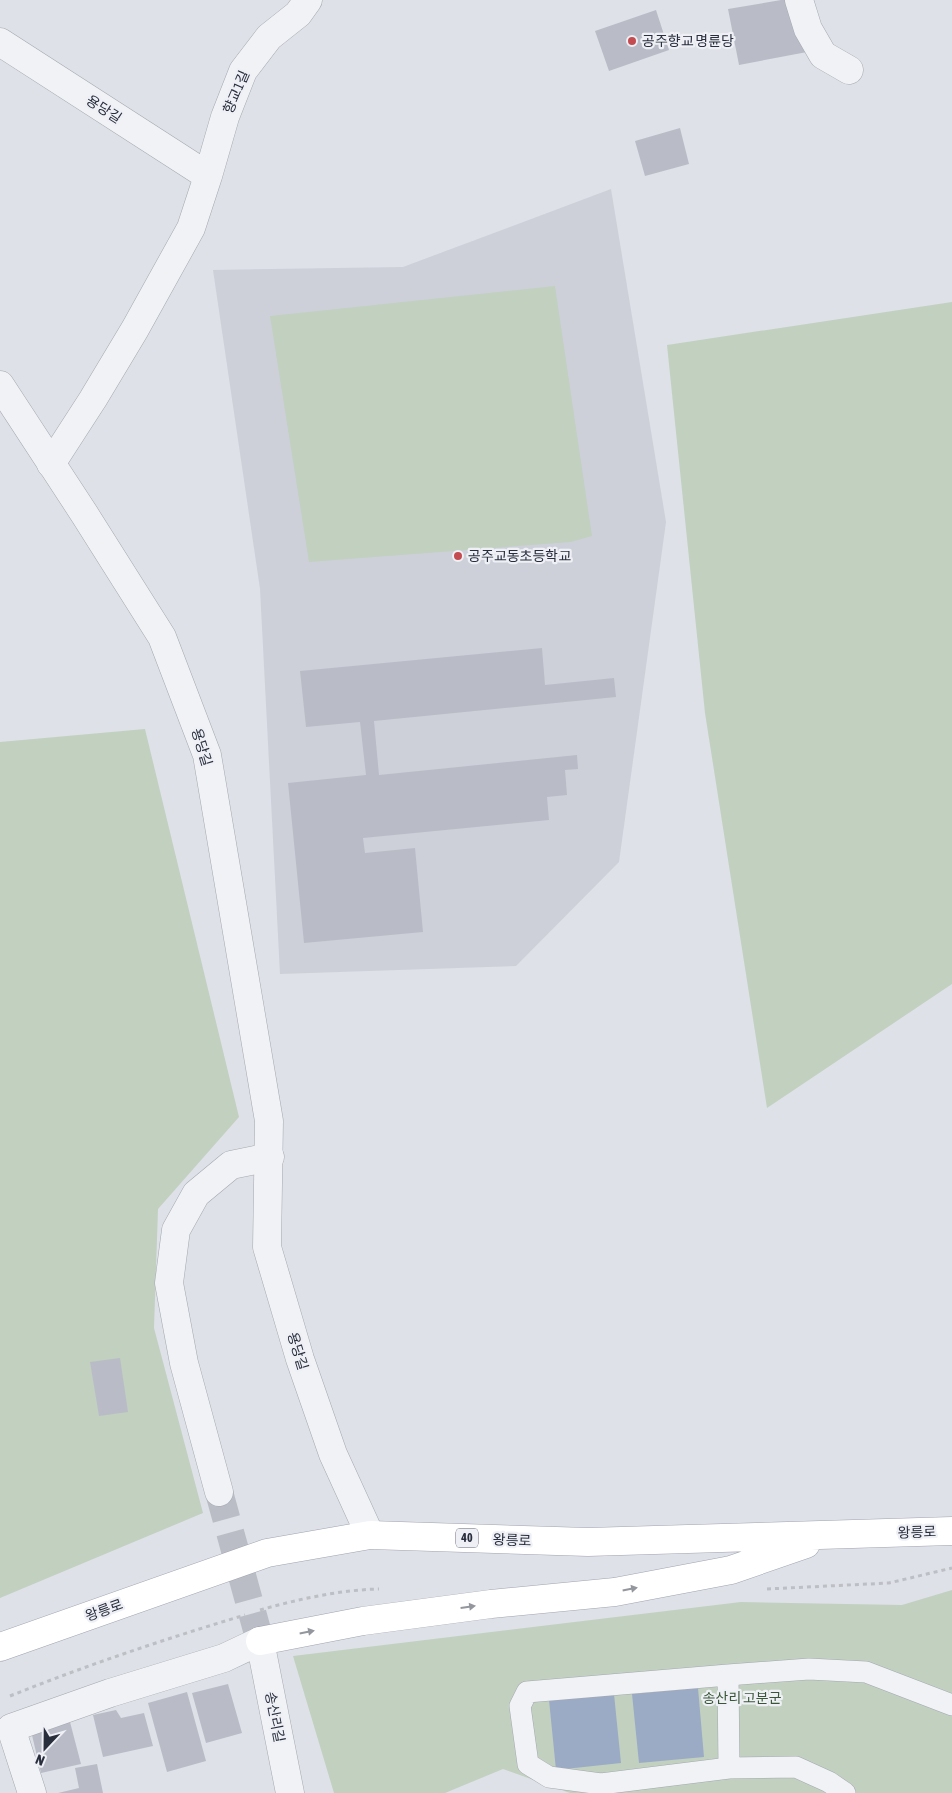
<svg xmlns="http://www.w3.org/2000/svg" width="952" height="1793" viewBox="0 0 952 1793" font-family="'Asap Condensed','Noto Sans KR',sans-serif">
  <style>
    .built { fill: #cdd0d9 }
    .green { fill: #c2d0c0 }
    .water { fill: #9cabc5 }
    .building { fill: #b9bcc6 }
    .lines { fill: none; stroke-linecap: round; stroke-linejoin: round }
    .minor-tunnel { stroke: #babdc5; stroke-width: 28; stroke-dasharray: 28 14; stroke-linecap: butt }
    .pedestrian-casing { stroke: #a4a8b1; stroke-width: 22 }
    .minor-casing { stroke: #a4a8b1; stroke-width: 29 }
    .tertiary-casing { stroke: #a4a8b1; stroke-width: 29 }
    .primary-casing { stroke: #9fa4b2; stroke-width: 29 }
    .path { stroke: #bdbfc5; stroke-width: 3; stroke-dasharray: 4 4; stroke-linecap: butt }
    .pedestrian { stroke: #f1f2f5; stroke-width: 21 }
    .minor { stroke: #f1f2f5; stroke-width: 28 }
    .tertiary { stroke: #f1f2f5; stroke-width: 28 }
    .primary { stroke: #fff; stroke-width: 28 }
    .oneway { fill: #94969e }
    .poi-dot { fill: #c44b4f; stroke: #eef0f5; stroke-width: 2 }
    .labels { text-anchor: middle; stroke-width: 4.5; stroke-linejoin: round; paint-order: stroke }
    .shield { fill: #eef0f5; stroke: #646874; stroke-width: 1 }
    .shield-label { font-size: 12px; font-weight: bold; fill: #292e3d }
    .poi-label { font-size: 14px; fill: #292e3d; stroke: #eef0f5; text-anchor: start }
    .street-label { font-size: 14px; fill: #292e3d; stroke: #eef0f5 }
    .park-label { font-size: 14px; fill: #395737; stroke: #eef0f5 }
  </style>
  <rect width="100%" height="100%" fill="#dee1e7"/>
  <path class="built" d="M611,189L666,522L619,862L516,966L280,974L260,589L213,270L403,267Z"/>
  <path class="green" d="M555,286L592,536L571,542L309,562L270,316Z
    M952,302V984L767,1108L705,713L667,345Z
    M145,729L239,1117L158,1209L154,1328L203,1513L0,1598V742Z
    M952,1590V1793H570L503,1769L445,1793H334L293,1656L741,1602L902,1605Z"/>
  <path class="water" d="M698,1688L704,1757L639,1763L632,1694Z
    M614,1694L621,1763L556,1770L549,1700Z"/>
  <path class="building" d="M781,0H797L807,52L739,65L728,9Z
    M656,10L669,50L609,71L595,31Z
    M680,128L689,164L645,176L635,141Z
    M542,648L545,685L614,678L616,697L374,721L379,775L577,755L578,769L565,770L567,795L547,797L549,820L363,838L365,853L415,848L423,932L304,943L288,783L366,775L360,722L306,727L300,671Z
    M120,1358L128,1412L99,1416L90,1362Z
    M228,1684L242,1733L206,1743L192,1693Z
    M187,1692L206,1761L167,1772L148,1703Z
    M116,1710L121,1718L144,1713L153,1746L103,1757L93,1715Z
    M70,1722L81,1764L41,1773L31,1731Z
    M97,1764L103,1793H58L79,1788L75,1768Z"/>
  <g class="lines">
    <path class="minor-tunnel" d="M219,1492L260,1641"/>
    <g class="pedestrian-casing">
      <path id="pedestrian" d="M728,1675L527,1692L520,1706L528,1764L549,1777L601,1784L729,1768
        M845,1793L829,1782L796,1767L729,1768L728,1675L809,1669L866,1672L952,1705"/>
    </g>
    <g class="minor-casing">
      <path id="minor" d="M799,0L808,29L823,55L849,70
        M0,42L208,176
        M51,464L93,399L135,329L191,228L208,176L225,117L243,71L269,37L298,14L308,0
        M219,1492L184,1363L169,1283L176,1230L196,1194L231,1165L270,1157
        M32,1793L11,1728L110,1693L224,1658L260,1641L290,1793"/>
    </g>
    <g class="tertiary-casing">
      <path id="tertiary" d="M0,385L85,515L162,637L207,755L269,1121L267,1247L300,1359L333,1454L370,1535"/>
    </g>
    <g class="primary-casing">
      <path id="primary" d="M260,1641L363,1621L491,1604L615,1592L731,1570L806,1544
        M0,1647L267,1553L370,1535L588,1542L952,1531"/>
    </g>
    <path class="path" d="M767,1589L889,1583L952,1568
      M260,1610C299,1599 339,1590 379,1589
      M10,1696C87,1665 165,1639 245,1615"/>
    <use href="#pedestrian" class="pedestrian"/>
    <use href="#minor" class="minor"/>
    <use href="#tertiary" class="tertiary"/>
    <use href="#primary" class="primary"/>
  </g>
  <defs><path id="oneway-solid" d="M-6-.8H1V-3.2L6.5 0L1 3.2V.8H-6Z" transform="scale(1.25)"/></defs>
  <g class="oneway">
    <use href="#oneway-solid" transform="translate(630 1589) rotate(-11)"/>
    <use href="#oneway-solid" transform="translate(468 1607) rotate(-8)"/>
    <use href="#oneway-solid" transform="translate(307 1632) rotate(-11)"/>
  </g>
  <g class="poi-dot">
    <circle cx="632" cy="41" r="5"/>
    <circle cx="458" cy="556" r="5"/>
  </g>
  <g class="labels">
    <rect class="shield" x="456" y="1528.5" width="22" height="19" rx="4"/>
    <g class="shield-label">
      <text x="467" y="1542">40</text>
    </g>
    <g class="poi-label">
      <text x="642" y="46">공주향교 명륜당</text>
      <text x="468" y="561">공주교동초등학교</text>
    </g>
    <g class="street-label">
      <text transform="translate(236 92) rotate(-67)" y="5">향교1길</text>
      <text transform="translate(104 109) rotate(33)" y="5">용당길</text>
      <text transform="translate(202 747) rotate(73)" y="5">용당길</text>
      <text transform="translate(298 1351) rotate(73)" y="5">용당길</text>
      <text transform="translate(917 1532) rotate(-2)" y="5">왕릉로</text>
      <text transform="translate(512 1540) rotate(2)" y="5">왕릉로</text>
      <text transform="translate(104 1610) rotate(-20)" y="5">왕릉로</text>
      <text transform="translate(275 1717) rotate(79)" y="5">송산리길</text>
    </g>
    <g class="park-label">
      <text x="742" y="1703">송산리 고분군</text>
    </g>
  </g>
  <g transform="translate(45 1748) rotate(202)" stroke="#eef0f5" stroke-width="4" paint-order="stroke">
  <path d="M0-4L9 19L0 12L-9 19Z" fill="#292e3d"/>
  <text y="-8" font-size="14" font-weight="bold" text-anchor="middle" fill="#292e3d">N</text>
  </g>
</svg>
